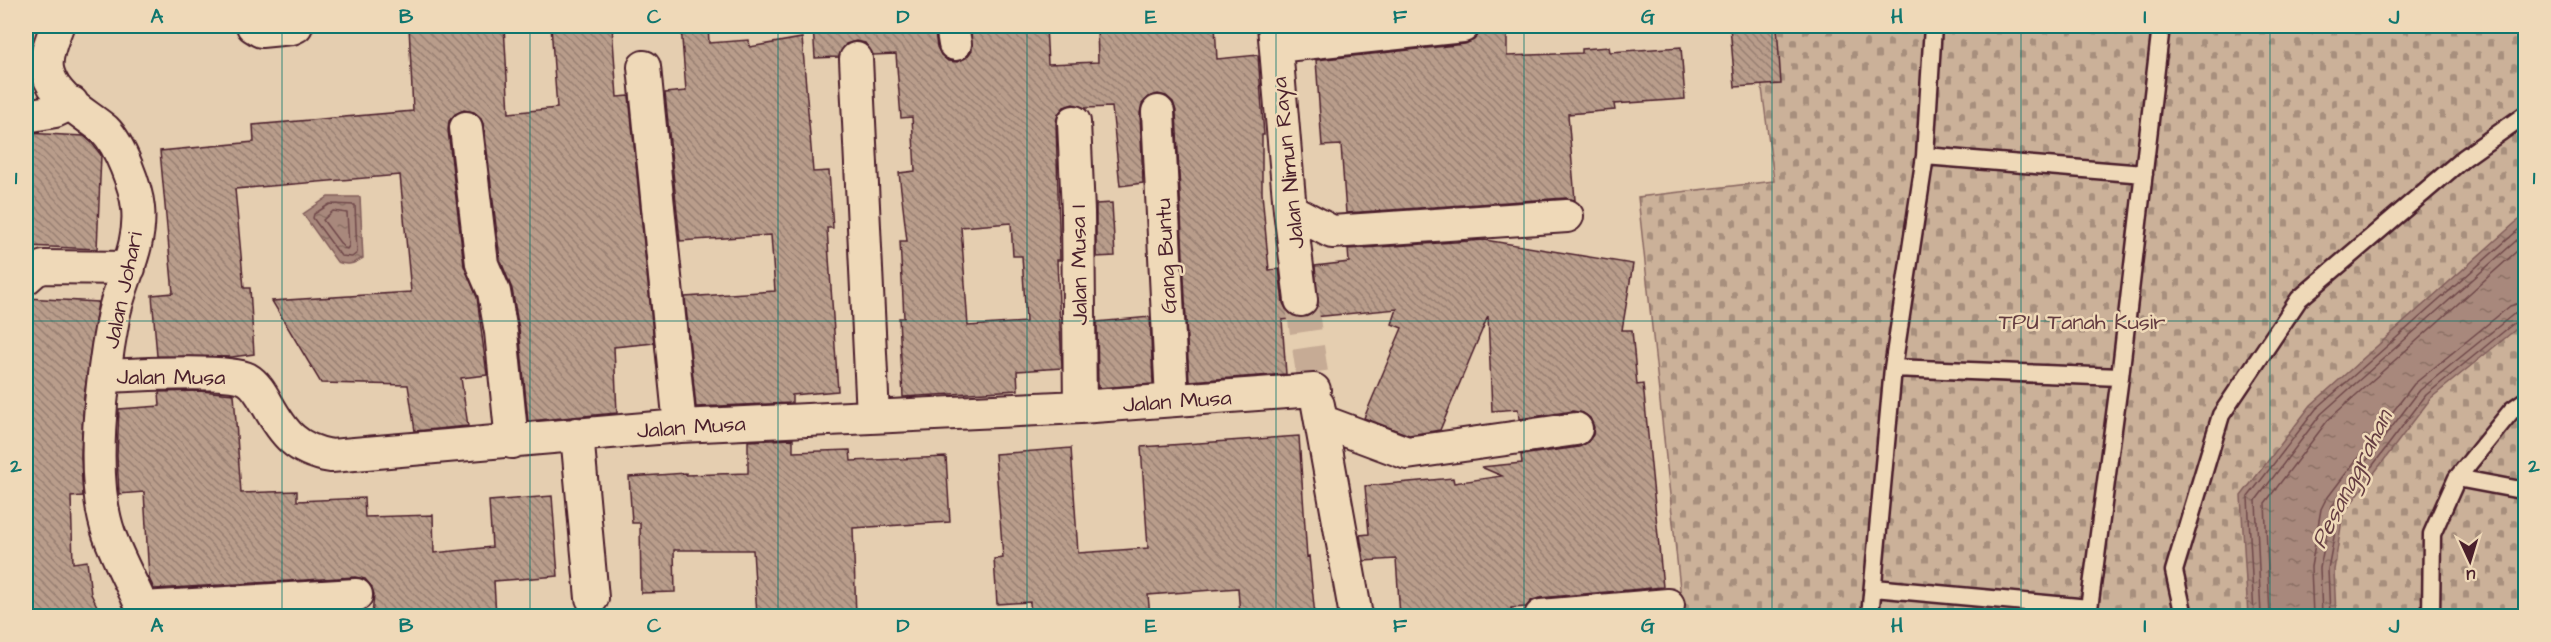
<svg xmlns="http://www.w3.org/2000/svg" width="2551" height="642" viewBox="0 0 2551 642" font-family="'Architects Daughter',sans-serif">
  <style>
    .cemetery { fill: url(#cemetery-stones); stroke: #8a6862; stroke-width: 1.5 }
    .water { fill: url(#water-ripples); stroke: #825e5b; stroke-width: 1.5 }
    .lines { fill: none; stroke-linecap: round; stroke-linejoin: round }
    .shore { stroke: #70494b; stroke-width: 1.5 }
    .building { fill: url(#building-back-hatch); stroke: #4a1f2b; stroke-width: 1.5; fill-rule: evenodd }
    .minor-tunnel { stroke: #c6ab95; stroke-width: 32; stroke-dasharray: 32 16; stroke-linecap: butt }
    .service-casing { stroke: #4a1f2b; stroke-width: 21 }
    .minor-casing { stroke: #4a1f2b; stroke-width: 36 }
    .service { stroke: #efd9b8; stroke-width: 16 }
    .minor { stroke: #efd9b8; stroke-width: 32 }
    .grid { fill: none; stroke: #0f766e; stroke-width: 1.5; stroke-opacity: 0.55 }
    .labels { text-anchor: middle; stroke-width: 5; stroke-linejoin: round; paint-order: stroke }
    .street-label { font-size: 22px; fill: #4a1f2b; stroke: #efd9b8 }
    .park-label { font-size: 22px; fill: #643c41; stroke: #efd9b8 }
    .water-label { font-size: 24px; font-style: italic; fill: #663e43; stroke: #efd9b8 }
    .neatline { fill: none; stroke: #0f766e; stroke-width: 2 }
    .grid-label { font-size: 20px; text-anchor: middle; font-weight: bold; fill: #0f766e }
  </style>
  <defs>
    <pattern id="cemetery-stones" width="16" height="16" patternUnits="userSpaceOnUse" patternTransform="scale(1.5)"><rect width="16" height="16" fill="#cbb199"/><path d="M2 7V4a2 2 0 0 1 4 0v3zM10 15v-3a2 2 0 0 1 4 0v3z" fill="#a78f7d"/></pattern>
    <pattern id="water-ripples" width="26" height="14" patternUnits="userSpaceOnUse" patternTransform="scale(1.5)"><rect width="26" height="14" fill="#a8887b"/><path d="M2 4q2-2 4 0t4 0M15 11q2-2 4 0t4 0" fill="none" stroke="#8b6f65"/></pattern>
    <pattern id="building-back-hatch" width="6" height="6" patternUnits="userSpaceOnUse" patternTransform="scale(1.5)"><rect width="6" height="6" fill="#b99d8b"/><path d="M-1 5l2 2M0 0l6 6M5-1l2 2" fill="none" stroke="#987f72"/></pattern>
  </defs>
  <rect width="100%" height="100%" fill="#e5ceb0"/>
  <filter id="ink" filterUnits="userSpaceOnUse"><feTurbulence type="fractalNoise" baseFrequency=".0167" numOctaves="2"/><feDisplacementMap in="SourceGraphic" scale="12" xChannelSelector="R" yChannelSelector="G"/><feConvolveMatrix kernelMatrix="1 2 1 2 8 2 1 2 1" color-interpolation-filters="sRGB"/></filter>
  <g filter="url(#ink)">
    <path class="cemetery" d="M1754,26H2525V616H1683L1638,197L1774,181Z"/>
    <path class="water" d="M328,197H360L363,258C353,264 348,266 337,262L303,214Z
      M2525,216V322L2431,398L2343,514L2334,570L2336,616H2248L2241,496L2311,405L2515,223Z"/>
    <g class="lines">
      <path class="shore" d="M330,204L355,205L357,253L352,257L341,256L313,218L314,214Z
        M333,211L347,213L349,246L347,249L344,248L323,220Z
        M2254,616L2248,497L2316,409L2526,223
        M2261,616L2256,500L2321,414L2526,232
        M2270,616L2265,503L2328,420L2526,243
        M2313,616L2311,567L2321,509L2325,501L2414,384L2510,306L2526,301
        M2322,616L2320,568L2332,506L2420,390L2515,313L2526,310
        M2330,616L2328,569L2339,510L2426,395L2519,319L2526,318"/>
    </g>
    <path class="building" d="M409,26H504L509,113L557,108L551,26H612L617,97L629,96L654,343L614,347L617,413L528,421L519,329L512,289L500,259L484,126L480,117L474,112L464,110L455,114L449,121L448,130L464,266L477,297L487,375L461,378L468,426L415,431L408,385L321,383L272,301L411,292L400,175L235,189L244,288H250L254,354L232,357L157,356L152,295L173,293L160,151L254,142L253,125L413,111Z
      M681,26H708L709,43L749,40L750,47L802,38L813,172L829,171L833,228H827L838,391L792,395V403L696,407L685,297L775,291L771,235L680,241L665,93L686,91Z
      M813,26H934L937,47L941,55L948,61L957,62L966,58L972,50L970,26H1046L1048,64L1098,62L1097,26H1215L1217,59L1258,55L1264,135H1262V193L1269,270L1279,269L1283,303L1287,311L1295,317L1303,318L1311,315L1318,306L1315,266L1349,262L1348,249L1485,240L1633,264L1622,330H1632L1637,385L1643,384L1663,587L1539,598L1531,601L1526,607L1511,608L1512,616H1400L1396,559L1364,561L1360,535L1369,534L1365,486L1453,478L1454,483L1502,476L1481,467L1522,463L1521,455L1579,447L1587,443L1593,435L1594,427L1590,418L1583,413L1573,411L1519,419L1518,409L1492,411L1488,316L1440,430L1409,435L1364,418L1402,328L1392,324L1397,309L1282,320L1286,374L1189,381L1176,111L1173,102L1166,96L1158,94L1149,97L1142,104L1140,113L1143,183L1120,186L1112,107L1085,108L1073,104L1064,107L1058,114L1056,123L1060,260H1057L1062,368L1017,371L1018,390L903,397L899,318H904L900,241H907L899,173L915,171L912,117L901,118L896,54L873,55L865,43L856,41L846,44L839,57L815,58ZM1011,223L1013,256H1022L1026,322L968,326L961,227Z
      M1481,26H1507V56L1582,53V49L1609,47L1610,52L1681,47L1685,99L1614,104L1615,110L1568,114L1575,200L1566,198L1346,213L1341,145L1322,146L1316,60L1465,44L1474,40L1479,34Z
      M1730,26H1777L1781,84L1735,87Z
      M26,133L84,136L92,143L101,155L97,249L27,246L30,180L26,179Z
      M1112,203L1115,256L1096,257V204Z
      M26,298L98,302L84,396L81,456L83,496L71,497L73,563L87,561L91,594L102,616H26Z
      M1150,317L1153,384L1098,388L1097,322Z
      M200,391L234,394L241,493L297,491V501L364,498L365,517L433,515L434,553L492,547L489,501L552,496L558,576L494,581L496,616H372L374,594L371,586L365,579L355,577L154,589L149,578L144,492L119,494L117,456L119,409L160,406L159,392Z
      M1299,436L1307,557L1309,556L1315,616H1240L1238,588L1148,595L1150,616H1031L1030,602L997,604L994,559L1003,558L995,454L1071,448L1078,553L1148,548L1141,447Z
      M793,439V452L850,450L851,461L946,457L950,522L853,528L856,616H757L753,550H674L675,592L641,593L640,523H632L629,477L686,473V475L748,473V441Z"/>
    <g class="lines">
      <path class="minor-tunnel" d="M1301,300L1312,373"/>
      <g class="service-casing">
        <path id="service" d="M1925,156L2144,174
          M1893,368L2120,377
          M2526,400L2512,410L2457,478L2526,491
          M1874,588L2089,608
          M1870,616L1893,368L1925,156L1933,26
          M2088,616L2120,377L2161,26
          M2184,616L2174,571L2221,415L2299,299L2464,158L2526,114
          M2431,616L2432,534L2457,478"/>
      </g>
      <g class="minor-casing">
        <path id="minor" d="M57,26C52,40 43,58 48,73C55,99 86,114 105,130C120,145 136,187 138,208C142,247 120,281 113,318C102,377 89,477 109,534C119,562 135,589 146,616
          M253,26L261,31L292,28L296,26
          M952,26L955,44
          M1274,26L1290,210L1301,300
          M1276,46L1463,26
          M856,59L873,416
          M644,67L680,426
          M1158,112L1172,400
          M26,116L55,111L72,103
          M1074,122L1078,212L1080,407
          M466,128L482,264L494,292L501,332L512,442
          M1290,210L1332,232L1567,216
          M26,278L35,270L44,267L129,268
          M105,376C131,375 228,369 247,379C256,384 262,395 267,404C284,434 296,450 331,456L680,426L1080,407L1314,390
          M1318,405L1356,616
          M1321,421L1407,453L1576,429
          M577,434L592,598
          M143,608L356,595
          M1541,616L1668,605"/>
      </g>
      <use href="#service" class="service"/>
      <use href="#minor" class="minor"/>
    </g>
  </g>
  <path class="grid" d="M282,26V616M530,26V616M778,26V616M1027,26V616M1276,26V616M1524,26V616M1772,26V616M2021,26V616M2270,26V616M26,321H2526"/>
  <g class="labels">
    <g class="street-label">
      <text transform="translate(1287 163) rotate(-96)" y="8">Jalan Nimun Raya</text>
      <text transform="translate(1165 256) rotate(-93)" y="8">Gang Buntu</text>
      <text transform="translate(1078 265) rotate(-91)" y="8">Jalan Musa I</text>
      <text transform="translate(122 290) rotate(-78)" y="8">Jalan Johari</text>
      <text x="171" y="384">Jalan Musa</text>
      <text transform="translate(1177 400) rotate(-4)" y="8">Jalan Musa</text>
      <text transform="translate(691 426) rotate(-4)" y="8">Jalan Musa</text>
    </g>
    <g class="park-label">
      <text x="2082" y="329">TPU Tanah Kusir</text>
    </g>
    <g class="water-label">
      <text transform="translate(2351 479) rotate(-63)" y="8">Pesanggrahan</text>
    </g>
  </g>
  <rect width="2551" height="642" fill="none" stroke="#efd9b8" stroke-width="66"/>
  <g transform="translate(2470 561) rotate(176)" stroke="#efd9b8" stroke-width="4.5" paint-order="stroke">
  <path d="M0-4.5L10 22L0 15L-10 22Z" fill="#4a1f2b"/>
  <text y="-9" font-size="16" font-weight="bold" text-anchor="middle" fill="#4a1f2b">U</text>
  </g>
  <rect x="33" y="33" width="2485" height="576" class="neatline"/>
  <g class="grid-label">
    <text x="157" y="23">A</text>
    <text x="406" y="23">B</text>
    <text x="654" y="23">C</text>
    <text x="903" y="23">D</text>
    <text x="1151" y="23">E</text>
    <text x="1400" y="23">F</text>
    <text x="1648" y="23">G</text>
    <text x="1897" y="23">H</text>
    <text x="2145" y="23">I</text>
    <text x="2394" y="23">J</text>
    <text x="16" y="184">1</text>
    <text x="2534" y="184">1</text>
    <text x="16" y="472">2</text>
    <text x="2534" y="472">2</text>
    <text x="157" y="632">A</text>
    <text x="406" y="632">B</text>
    <text x="654" y="632">C</text>
    <text x="903" y="632">D</text>
    <text x="1151" y="632">E</text>
    <text x="1400" y="632">F</text>
    <text x="1648" y="632">G</text>
    <text x="1897" y="632">H</text>
    <text x="2145" y="632">I</text>
    <text x="2394" y="632">J</text>
  </g>
</svg>
